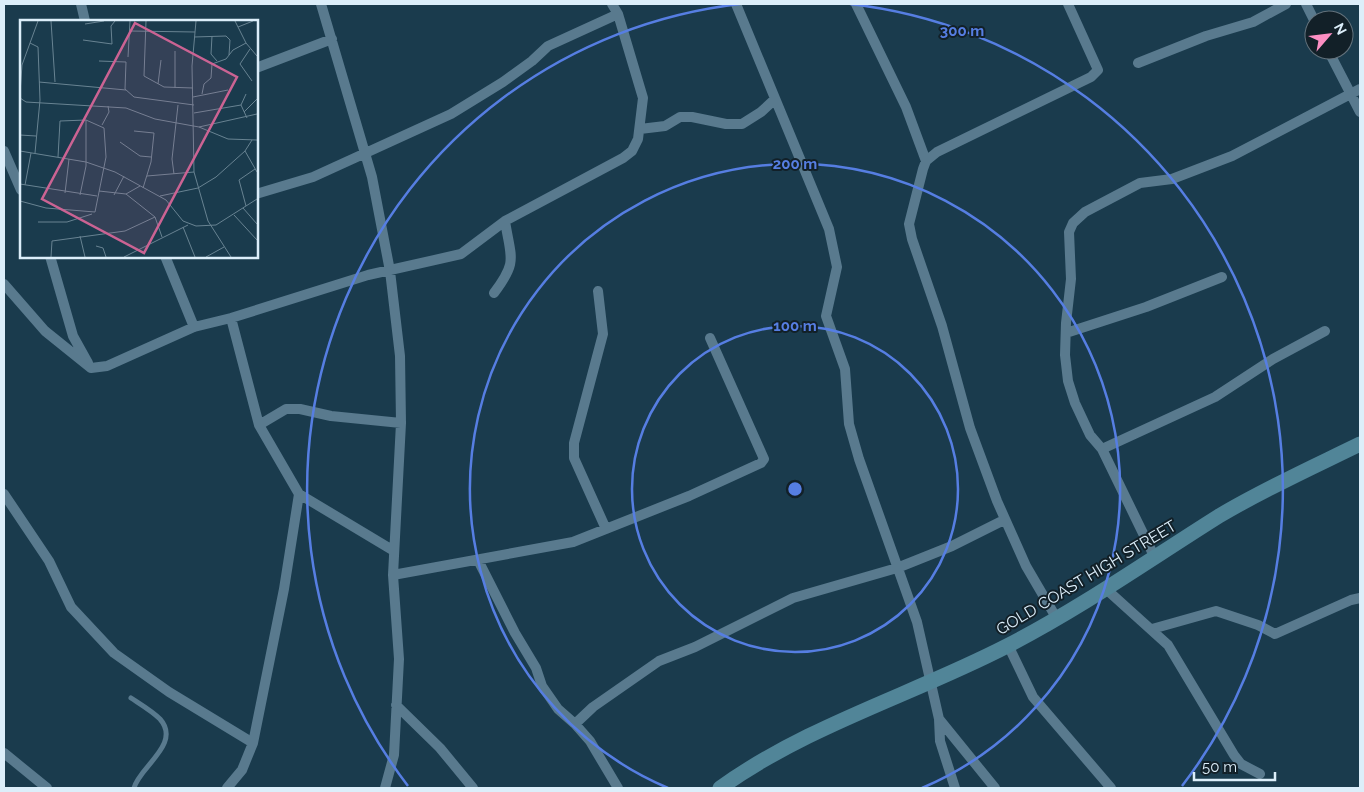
<svg xmlns="http://www.w3.org/2000/svg" width="1364" height="792" viewBox="0 0 1364 792" font-family="Raleway,sans-serif">
  <style>
    .lines { fill: none; stroke-linecap: round; stroke-linejoin: round }
    .lane { stroke: #597a8e; stroke-width: 5 }
    .street { stroke: #597a8e; stroke-width: 10 }
    .secondary { stroke: #518598; stroke-width: 15 }
    .ring { fill: none; stroke: #567ee2; stroke-width: 2.5 }
    .labels { text-anchor: middle; stroke-width: 4; stroke-linejoin: round; paint-order: stroke }
    .street-label { font-size: 16px; fill: #dceefa; stroke: #122028 }
    .inset-road { fill: none; stroke: #688392; stroke-width: 1 }
    .view { fill: #cb6393; fill-opacity: 0.15; stroke: #cb6393; stroke-width: 2.5 }
    .inset-edge { fill: none; stroke: #dceefa; stroke-width: 2.5 }
    .centre { fill: #567ee2; stroke: #122028; stroke-width: 2.5 }
    .ring-label { font-size: 15px; text-anchor: middle; font-weight: bold; fill: #567ee2; stroke: #122028; stroke-width: 4; stroke-linejoin: round; paint-order: stroke }
  </style>
  <rect width="100%" height="100%" fill="#1a3b4d"/>
  <g class="lines">
    <path class="lane" d="M131,698C140,704 152,711 160,719C182,744 139,767 134,788"/>
    <path class="street" d="M81,4L85,21
      M321,4L372,177L390,271L400,356L401,423L393,575L399,659L394,755L385,788
      M736,4L829,229L837,267L826,316L845,369L849,424L859,459L917,622L939,719L995,788
      M856,4L906,107L926,161
      M1306,4L1314,20
      M1328,50L1360,112
      M1138,63L1206,36L1253,22L1286,4
      M256,68L332,39
      M640,129L665,126L680,117H692L726,124H742L761,112L775,99
      M4,151L21,190
      M256,194L313,177L451,114L503,82L532,61L548,46L618,14
      M50,256L73,336L88,363
      M165,256L194,327
      M4,284L45,331L91,368L107,366L194,327L231,318L368,275L461,254L505,221L623,158L632,151L638,139L643,98L618,14L612,4
      M598,291L603,334L574,443V458L606,529
      M494,293C518,261 511,259 505,221
      M231,318L259,425L299,494L394,551
      M1066,333L1146,307L1222,277
      M259,425L286,409H300L331,416L401,423
      M1102,449L1215,397L1273,359L1325,331
      M4,494L49,561L71,607L114,653L169,692L253,743
      M1155,558L1102,449L1090,435L1075,403L1068,381L1065,355L1066,323L1071,279L1069,232L1073,223L1085,212L1140,183L1172,179L1232,156L1360,89
      M478,560L515,633L536,668L542,686L558,709L575,724L590,741L618,788
      M393,575L573,542L689,496L761,463L764,459L710,338
      M1106,589L1168,645L1234,755L1241,764L1260,774
      M1057,619L1026,566L997,501L970,428L942,326L912,239L909,224L923,169L926,161L937,152L1091,77L1098,70L1068,4
      M1152,629L1216,611L1258,625L1275,634L1351,600L1360,598
      M1008,645L1033,697L1111,788
      M396,705L440,748L473,788
      M939,719L940,741L955,788
      M575,724L593,707L659,661L695,647L793,598L897,568L952,546L1004,520
      M4,753L47,788
      M227,788L242,770L253,743L284,589L299,494"/>
    <path class="secondary" d="M720,788C808,725 912,695 1007,646C1081,608 1149,560 1219,516C1264,489 1313,467 1360,444"/>
  </g>
  <g class="ring">
    <circle cx="795" cy="489" r="163"/>
    <path d="M668 788A325 325 0 1 1 922 788"/>
    <path d="M408 786A488 488 0 0 1 740 4M850 4A488 488 0 0 1 1182 786"/>
  </g>
  <g class="labels">
    <g class="street-label">
      <text transform="translate(1086 577) rotate(-31)" y="6">GOLD COAST HIGH STREET</text>
    </g>
  </g>
  <g transform="translate(20 20)">
    <rect width="238" height="238" fill="#1a3b4d"/>
    <path class="inset-road" d="M31,1L35,62M126,1L124,56L144,67L173,68M176,1L172,46L174,152L188,201L211,237M215,1L226,23L237,36M65,4L84,1M218,7L233,1M110,11L175,12M192,16L191,34L197,41M174,17L206,16L210,20L209,35M63,20L92,24L91,6L95,1M10,23L18,27L20,80L15,133M230,29L220,44L232,61M108,37L110,1M79,41L106,42L105,69L114,77L174,85M19,62L106,70M138,64L141,40M155,68V31M0,73L2,45L18,1M182,74L184,64L191,58L192,44L206,39L213,30L226,23M226,74L221,85L227,98M173,77L208,70M0,78L6,82L106,88L135,99L179,107L237,94M224,92L237,79M174,93L221,85M82,105L89,92L88,86M179,107L208,119L237,120M114,111L134,113L131,142L123,168M0,115L16,116M232,120L225,131L237,152M100,122L120,136L131,137M0,131L66,142L95,152L146,180L163,201L176,206L196,205L237,179M38,137L40,101L66,100L84,108L86,137L75,192M154,154L152,139L158,85M127,156L174,152M0,164L77,176M5,165L11,133M79,171L106,174L120,166M45,173L49,139M106,174L135,197L142,217M60,175L66,146V100M94,175L104,156M140,176L178,168L196,157L225,131M0,181L26,188L75,192M226,186L219,160L235,149M223,188L237,204M214,195L237,220M18,202H47L72,194M163,207L175,237M60,216L65,237M76,226L83,228L86,237M31,237L32,221L105,211L135,197M104,237L168,205M186,237L204,227"/>
    <path class="view" d="M115,3L217,57L124,233L22,179Z"/>
    <rect width="238" height="238" class="inset-edge"/>
  </g>
  <circle cx="795" cy="489" r="8" class="centre"/>
  <g class="ring-label">
    <text x="962" y="36">300 m</text>
    <text x="795" y="169">200 m</text>
    <text x="795" y="331">100 m</text>
  </g>
  <rect width="1364" height="792" fill="none" stroke="#dceefa" stroke-width="10"/>
  <g transform="translate(1329 35) rotate(62)"><circle r="24" fill="#122028" stroke="#63727c"/>
  <path d="M0-4L9 19L0 12L-9 19Z" fill="#fc8fc3"/>
  <text y="-8" font-size="14" font-weight="bold" text-anchor="middle" fill="#dceefa">N</text>
  </g>
  <path d="M1194 772v8h81v-8" fill="none" stroke="#dceefa" stroke-width="2.5"/>
  <text x="1202" y="772" font-size="15" fill="#dceefa" stroke="#122028" stroke-width="4" paint-order="stroke">50 m</text>
</svg>
